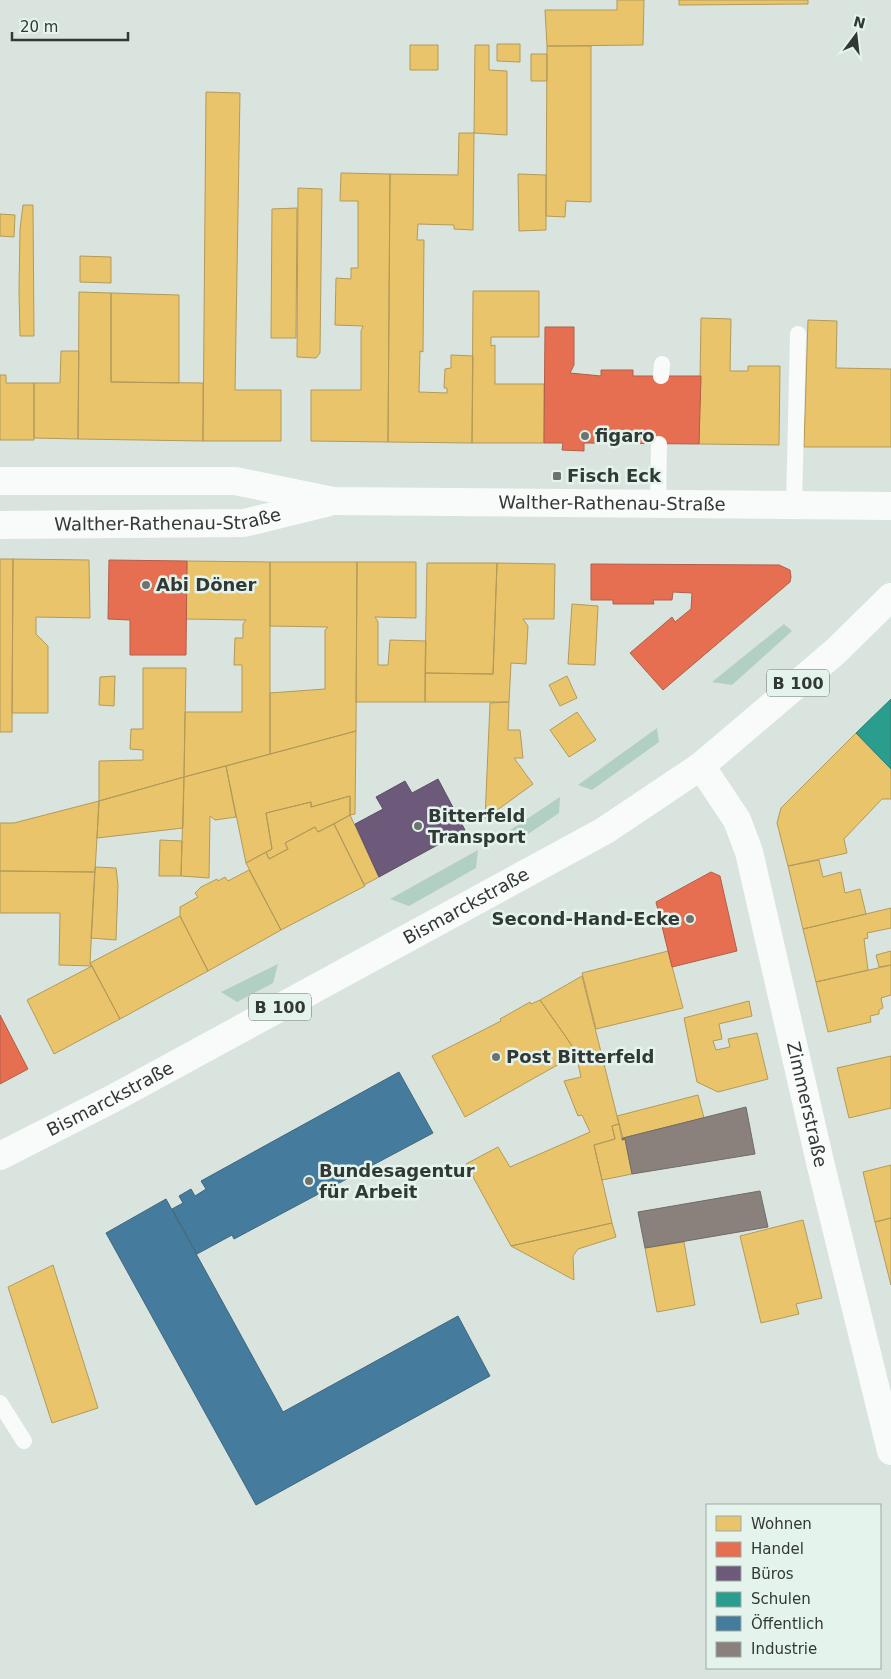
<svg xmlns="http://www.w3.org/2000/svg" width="891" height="1679" viewBox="0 0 891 1679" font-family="'DejaVu Sans',sans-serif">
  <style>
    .green { fill: #b2cfc3 }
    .homes { fill: #e9c46a; stroke: #b29a5a }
    .shops { fill: #e76f51; stroke: #b15e49 }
    .offices { fill: #6d597a; stroke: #5b4f65 }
    .schools { fill: #2a9d8f; stroke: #2c7f74 }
    .public { fill: #457b9d; stroke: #3f677e }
    .industry { fill: #8a817c; stroke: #706b67 }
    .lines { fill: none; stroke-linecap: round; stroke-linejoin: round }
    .service { stroke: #f9fbfa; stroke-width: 16 }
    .minor { stroke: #f9fbfa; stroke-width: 28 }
    .primary { stroke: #f9fbfa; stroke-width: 28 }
    .poi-dot { fill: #6d7470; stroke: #e4f4ed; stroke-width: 2 }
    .labels { text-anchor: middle; stroke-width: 5; stroke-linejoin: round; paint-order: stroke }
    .shield { fill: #e4f4ed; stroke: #67706c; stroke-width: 1 }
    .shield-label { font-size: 16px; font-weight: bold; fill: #323835 }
    .poi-label { font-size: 18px; font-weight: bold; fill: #323835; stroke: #e4f4ed; text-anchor: start }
    .street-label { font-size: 18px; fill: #323835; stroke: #e4f4ed }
  </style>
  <rect width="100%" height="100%" fill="#dae4df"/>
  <path class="green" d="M784,624L792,631L732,685L712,682Z
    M657,728L659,742L592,790L578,785Z
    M560,797L559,813L515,843L498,838Z
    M478,850L476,868L409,906L390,899Z
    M278,964L273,983L237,1002L221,992Z"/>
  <path class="homes" d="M617,0H644L643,45L547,46L545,10H617Z
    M679,0H808V4L679,5Z
    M497,44H520V62L497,61Z
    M410,45H438V70H410Z
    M475,45H489V70L507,71V135L474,133Z
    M547,46H591V202L566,201L565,217L546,216Z
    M531,54H547V81H531Z
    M206,92L240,93L235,390H281V441H203Z
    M459,133H474L473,230L454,229V225L418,224L417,240H424L423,352L420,351L419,392L447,393V388H444L445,369L451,368V355L473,356L472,443L388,442L390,174L458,175Z
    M341,173L390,174L388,442L311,441V390H361V331L363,326L335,325L336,278L351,279V268H358V201H340Z
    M518,174L546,175V230L519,231Z
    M298,188L322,189L320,353L316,358L297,357Z
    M23,205H33L34,336H20L19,291L20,229Z
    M297,208L296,338H271L272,209Z
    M0,214L15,215L14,237L0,236Z
    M80,256L111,257V283L80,282Z
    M473,291H539V337H491V346L495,345V384H544V443H472Z
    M79,292L111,293V382L203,383V441L78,439Z
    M111,293L179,295V383L111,382Z
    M701,318L731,319L730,371H748V366H780L779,445L699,444Z
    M808,320L837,321L836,368L891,369V447H804Z
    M61,351H79L78,439L34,438V383H60Z
    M0,375H6V383H34V440H0Z
    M0,559H13L12,732H0Z
    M13,559L89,560L90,618L36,617V634L48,646V713H12Z
    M187,561L270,562V754L184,777L185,712H242V665H234L235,638H243V624L246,620L186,619Z
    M270,562H357L356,731L270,754V693L325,689V630L328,627L270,626Z
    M357,562H416V618L375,617L378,622V665H388L390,640L426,641L425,702H356Z
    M427,563H497L493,674L425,673Z
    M497,563L555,564L554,619H523L528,626L526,664L511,663L509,702H425V673L493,674Z
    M572,604L598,606L595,665L568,664Z
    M143,668H186L184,777L99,801V761L143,760V750L130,749L131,729H143Z
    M115,676L114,706L99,705L100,677Z
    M567,676L577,698L560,706L549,685Z
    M509,702L508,730H520L523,758H514L533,784L485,819L490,703Z
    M577,712L596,740L569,757L550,730Z
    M356,731L355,814L350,815V796L311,807V802L266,813L272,849L246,863L226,766Z
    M856,733L891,769V799H882L844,839L847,853L788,866L777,823L781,808Z
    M226,766L236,817L215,820L210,816L209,878L181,876L184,777Z
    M184,777L183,828L97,838L99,801Z
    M350,796V815L318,832L315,827L285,843L288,849L269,859L266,852L272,849L266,813L311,802V807Z
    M99,801L95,872L0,871V823H14Z
    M350,815L379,877L364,885L334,824Z
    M334,824L365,886L281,930L246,863L266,852L269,859L288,849L285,843L315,827L318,832Z
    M160,840L182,841L181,876H159Z
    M819,860L823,877L841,872L845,893L860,889L866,914L803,929L788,866Z
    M95,867L116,868L118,885L116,940L91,938Z
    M249,870L281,930L208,971L180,916V907L198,897L195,893L201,887L217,879L218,881L225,877L228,881Z
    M0,871L95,872L90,963L92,966L59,965L60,913H0Z
    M891,908V928L867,933L868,938L864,939L868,970L816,982L803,929Z
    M180,916L208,971L120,1019L90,963Z
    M668,951L683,1008L596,1029L582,973Z
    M891,951V965L879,967L876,955Z
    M891,965V995L881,998L883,1008L879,1010V1014L870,1016L871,1022L828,1032L816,982Z
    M92,966L120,1019L54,1054L27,1000Z
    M582,976L619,1124L612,1126L615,1139L594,1145L612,1223L511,1246L466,1164L498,1147L510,1167L590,1132L582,1115L578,1116L564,1081L581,1077L575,1050L540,1000Z
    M540,1000L575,1050L558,1058L561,1063L465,1117L432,1056L501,1021L500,1019L530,1002L531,1004Z
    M749,1001L752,1016L719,1024L722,1039L713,1041L716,1050L730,1047L728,1039L757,1033L768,1079L718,1092L697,1082L684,1018Z
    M891,1056V1108L849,1118L837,1068Z
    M698,1095L704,1118L623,1138L617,1116Z
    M619,1124L622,1140L625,1139L632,1174L602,1180L594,1145L615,1139L612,1126Z
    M891,1165V1218L875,1222L863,1172Z
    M891,1218V1285L875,1222Z
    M803,1220L822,1298L796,1304L799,1314L761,1323L740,1236Z
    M612,1223L616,1237L578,1249L573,1256L574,1280L511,1246Z
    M684,1242L695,1305L657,1312L645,1248Z
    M53,1265L98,1408L52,1423L8,1287Z"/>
  <path class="shops" d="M545,327H574V365L570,373L601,376V370H633V376H701L699,444L584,443V451L562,450L563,443H544Z
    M109,560L187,561L186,655H130V620L108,619Z
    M591,564L779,565L790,570L791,577L790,582L663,690L630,653L672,617L675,622L691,609L692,593L673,592L672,600H653L654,604H613V600H591Z
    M711,872L720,876L737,951L672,967L656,902Z
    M0,1015L28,1069L0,1084Z"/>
  <path class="offices" d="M438,779L465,830L379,877L355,824L383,809L376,797L405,781L412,793Z"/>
  <path class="schools" d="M891,699V769L856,733Z"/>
  <path class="public" d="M399,1072L433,1133L234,1239L232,1235L197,1254L172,1209L183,1203L179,1196L191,1189L195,1196L206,1189L201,1181Z
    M166,1199L283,1412L458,1316L490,1376L256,1505L106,1233Z"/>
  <path class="industry" d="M746,1107L755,1154L632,1174L625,1139L622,1140L623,1138Z
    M760,1191L768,1227L645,1248L638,1212Z"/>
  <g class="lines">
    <path class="service" d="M661,376L662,364
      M658,505L659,444
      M794,506L798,334
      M0,1403L24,1441"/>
    <g class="minor">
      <path id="s1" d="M0,481H235L333,501L891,506"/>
      <path id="s2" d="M0,525L244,523L326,503"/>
      <path id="s3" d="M701,766L737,820L749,852L820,1162L891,1451"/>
    </g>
    <path class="primary" id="s4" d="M0,1156L112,1099L604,831L701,766L836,651L891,597"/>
  </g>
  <g class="poi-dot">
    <circle cx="585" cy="436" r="5"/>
    <rect x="552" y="471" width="10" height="10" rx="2.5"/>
    <circle cx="146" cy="585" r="5"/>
    <circle cx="418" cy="826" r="5"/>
    <circle cx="690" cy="919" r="5"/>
    <circle cx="496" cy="1057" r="5"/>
    <circle cx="309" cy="1181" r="5"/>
  </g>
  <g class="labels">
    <g class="shield">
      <rect x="767" y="669.5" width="62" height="27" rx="4"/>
      <rect x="249" y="993.5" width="62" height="27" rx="4"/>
    </g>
    <g class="shield-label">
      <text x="798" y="689">B 100</text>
      <text x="280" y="1013">B 100</text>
    </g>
    <g class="poi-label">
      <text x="595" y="442">figaro</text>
      <text x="567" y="482">Fisch Eck</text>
      <text x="156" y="591">Abi Döner</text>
      <text x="428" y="822">Bitterfeld<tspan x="428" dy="21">Transport</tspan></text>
      <text x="680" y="925" text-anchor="end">Second-Hand-Ecke</text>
      <text x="506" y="1063">Post Bitterfeld</text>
      <text x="319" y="1177">Bundesagentur<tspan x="319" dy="21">für Arbeit</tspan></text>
    </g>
    <g class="street-label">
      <text dy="6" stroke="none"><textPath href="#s1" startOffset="614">Walther-Rathenau-Straße</textPath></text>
      <text dy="6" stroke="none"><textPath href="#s2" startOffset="168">Walther-Rathenau-Straße</textPath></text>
      <text dy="6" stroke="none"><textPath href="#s4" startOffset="529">Bismarckstraße</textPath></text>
      <text dy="6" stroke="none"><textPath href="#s4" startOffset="124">Bismarckstraße</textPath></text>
      <text dy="6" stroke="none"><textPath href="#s3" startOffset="358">Zimmerstraße</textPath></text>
    </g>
  </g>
  <rect x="706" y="1504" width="175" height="165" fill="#e4f4ed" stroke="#9da9a3"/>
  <rect x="716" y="1516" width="25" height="15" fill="#e9c46a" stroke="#9da9a3"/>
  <text x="751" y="1529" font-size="15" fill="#323835">Wohnen</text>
  <rect x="716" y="1542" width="25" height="15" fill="#e76f51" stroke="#9da9a3"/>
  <text x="751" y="1554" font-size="15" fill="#323835">Handel</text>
  <rect x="716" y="1566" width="25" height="15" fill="#6d597a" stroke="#9da9a3"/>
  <text x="751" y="1579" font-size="15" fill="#323835">Büros</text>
  <rect x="716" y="1592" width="25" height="15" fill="#2a9d8f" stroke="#9da9a3"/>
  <text x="751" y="1604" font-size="15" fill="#323835">Schulen</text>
  <rect x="716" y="1616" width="25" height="15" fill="#457b9d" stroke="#9da9a3"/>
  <text x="751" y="1629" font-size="15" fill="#323835">Öffentlich</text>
  <rect x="716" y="1642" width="25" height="15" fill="#8a817c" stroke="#9da9a3"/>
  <text x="751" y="1654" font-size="15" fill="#323835">Industrie</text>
  <g transform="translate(856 35) rotate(15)" stroke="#e4f4ed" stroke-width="4" paint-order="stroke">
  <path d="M0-4L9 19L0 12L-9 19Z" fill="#323835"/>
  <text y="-8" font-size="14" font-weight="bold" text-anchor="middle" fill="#323835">N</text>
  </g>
  <path d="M12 32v8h116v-8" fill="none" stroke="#323835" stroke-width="2.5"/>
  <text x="20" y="32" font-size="15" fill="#323835" stroke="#e4f4ed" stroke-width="4" paint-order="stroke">20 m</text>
</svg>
